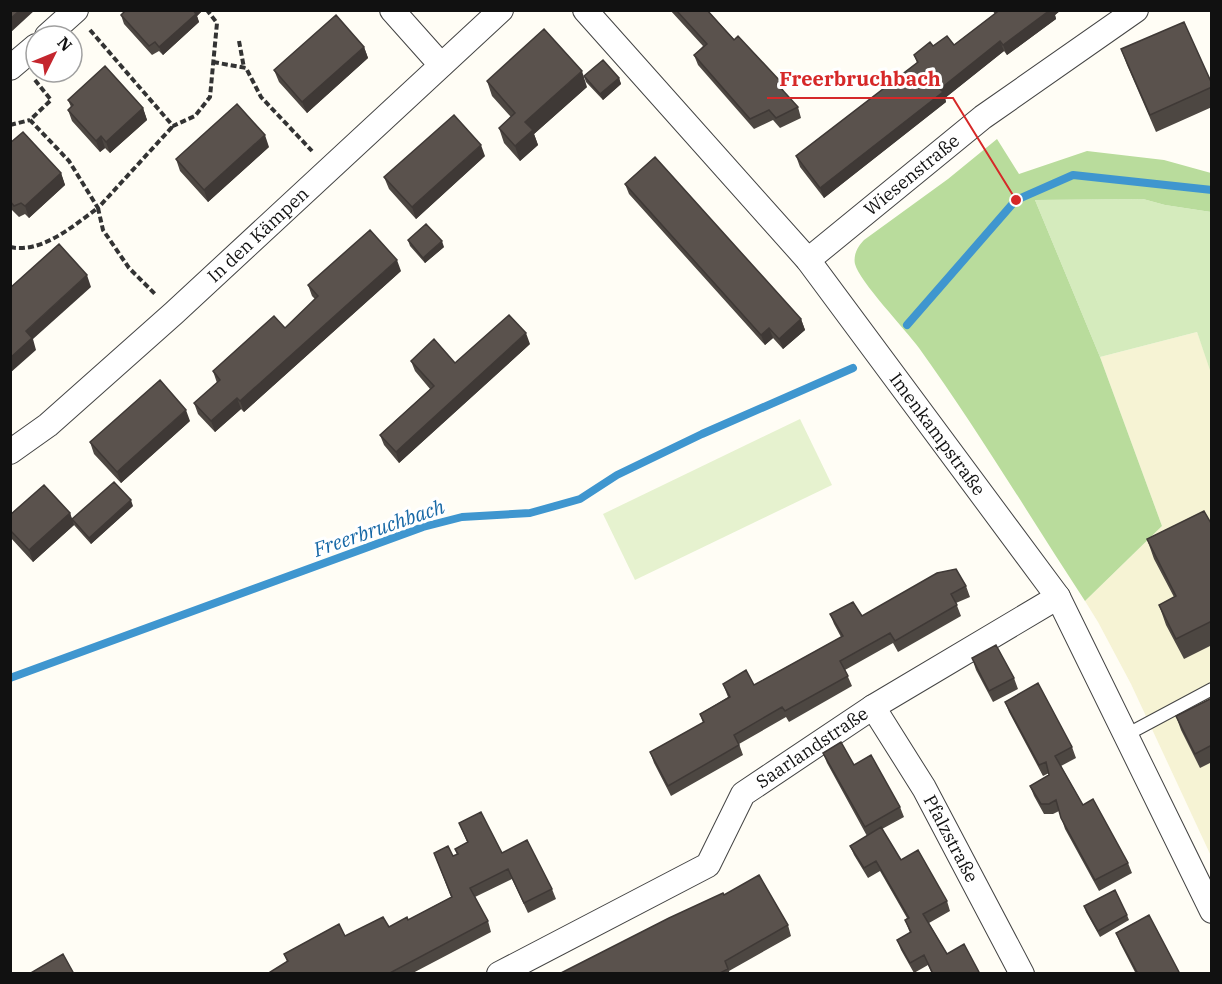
<svg xmlns="http://www.w3.org/2000/svg" width="1222" height="984" viewBox="0 0 1222 984" font-family="'IBM Plex Serif',serif">
  <style>
    .farmland { fill: #f6f3d4 }
    .green { fill: #d5ebbd }
    .forest { fill: #b9dc9c }
    .pitch { fill: #e6f2cf }
    .lines { fill: none; stroke-linecap: round; stroke-linejoin: round }
    .stream { stroke: #3f96cf; stroke-width: 8 }
    .lane-casing { stroke: #444; stroke-width: 14 }
    .street-casing { stroke: #444; stroke-width: 26 }
    .path { stroke: #333; stroke-width: 4; stroke-dasharray: 6 3; stroke-linecap: butt }
    .lane { stroke: #fff; stroke-width: 12 }
    .street { stroke: #fff; stroke-width: 24 }
    .wall { fill: #4d4742 }
    .shaded-wall { fill: #3f3936 }
    .building { fill: #5a524d; stroke: #3f3936; stroke-width: 1.5 }
    .labels { text-anchor: middle; stroke-width: 6; stroke-linejoin: round; paint-order: stroke }
    .street-label { font-size: 18px; fill: #111; stroke: #fff }
    .water-label { font-size: 20px; font-style: italic; fill: #1768a6; stroke: #fff }
    .leader { fill: none; stroke: #d62828; stroke-width: 2 }
    .callout-dot { fill: #d62828; stroke: #fff; stroke-width: 2 }
    .callout-label { font-size: 20px; text-anchor: middle; font-weight: bold; fill: #d62828; stroke: #fff; stroke-width: 6; stroke-linejoin: round; paint-order: stroke }
  </style>
  <rect width="100%" height="100%" fill="#fffdf5"/>
  <path class="farmland" d="M1197,332L1212,373L1211,856L1131,684L1098,622L1085,601L1162,526L1100,357Z"/>
  <path class="green" d="M1143,199L1165,205L1211,212V373L1197,332L1100,357L1035,200Z"/>
  <path class="forest" d="M997,139L1019,174L1087,151L1164,160L1211,173V212L1165,205L1143,199L1035,200L1100,357L1162,526L1085,601C1030,517 978,430 919,348C906,330 859,281 855,264C853,255 858,246 864,240L948,179Z"/>
  <path class="pitch" d="M800,419L832,485L635,580L603,514Z"/>
  <g class="lines">
    <path class="stream" d="M907,325L1016,200L1073,175L1212,190
      M10,678L423,527L462,517L530,513L580,499L617,475L702,434L853,368"/>
    <g class="lane-casing">
      <path id="lane" d="M1126,735L1212,689"/>
    </g>
    <g class="street-casing">
      <g id="street">
        <path d="M392,10L441,65"/>
        <path id="s1" d="M585,10L808,260L1058,597L1212,911"/>
        <path d="M47,36L76,10"/>
        <path d="M10,68L36,46"/>
        <path id="s2" d="M808,260L983,117L1136,10"/>
        <path id="s3" d="M10,452L48,425L174,313L501,10"/>
        <path id="s4" d="M873,707L924,788L1022,974"/>
        <path id="s5" d="M499,974L708,865L743,794L873,707L1058,597"/>
      </g>
    </g>
    <path class="path" d="M90,30L173,126L195,116L210,97L217,23L207,10
      M239,41L244,68
      M213,62L246,68L261,97L312,151
      M35,80L51,100L30,120L69,161L98,208L173,126
      M10,125L30,120
      M10,247C42,254 74,225 98,208L103,230L129,268L156,295"/>
    <use href="#lane" class="lane"/>
    <use href="#street" class="street"/>
  </g>
  <path class="wall" d="M123,10H203L197,16L199,22L163,55L159,51L152,55L124,24L121,15L124,12Z
    M670,10H707L784,92L798,107L801,118L780,128L773,120L754,129L698,65L694,55L703,46Z
    M992,10H1061L1055,15L1056,19L1007,55L1004,51L945,98L946,102L824,198L800,167L796,156L917,63L914,55L933,46L954,45L995,14Z
    M364,47L368,58L307,113L279,82L274,70Z
    M1121,49L1212,84V107L1156,132L1127,65Z
    M584,76L619,78L621,84L603,100L586,82Z
    M487,81L587,87L534,134L538,145L520,161L504,143L499,128L511,117L492,96Z
    M68,100L143,108L147,120L110,153L105,148L100,152L72,121L68,110L71,107Z
    M10,143L61,173L65,185L29,218L25,214L19,217L10,208Z
    M269,147L208,202L180,171L176,159Z
    M485,156L416,219L389,189L384,177Z
    M625,184L801,319L805,330L783,349L773,338L765,345L629,194Z
    M408,240L444,247L425,263L410,246Z
    M401,271L244,412L241,409L215,432L198,414L194,403L217,383L213,371L285,328L315,299L312,296L308,285Z
    M530,344L399,463L384,445L380,435L430,389L415,371L411,361L455,363Z
    M190,421L121,483L94,454L90,442Z
    M133,506L91,544L74,525L72,519Z
    M70,513L74,525L33,562L10,537V515Z
    M1212,525V645L1184,659L1166,625L1159,605L1174,597L1154,559L1147,539Z
    M966,586L970,597L956,603L961,616L898,652L893,643L845,670L852,686L789,722L786,717L739,744L743,755L671,796L654,763L650,752L703,723L700,714L728,697L723,684L754,685L841,637L834,624L830,614L862,616Z
    M972,658L1014,678L1018,689L993,702L976,670Z
    M1212,698V762L1200,768L1181,730L1176,716Z
    M1005,702L1072,747L1076,758L1061,766L1083,805L1128,863L1132,873L1099,891L1065,829L1059,811L1053,814H1044L1034,796L1030,786L1049,775V773L1043,776L1009,712Z
    M823,753L854,765L900,807L904,817L882,829L901,860L947,901L950,911L929,923L947,954L980,974H932L928,965L914,973L901,950L897,940L910,933L905,920L907,918L880,871L868,878L854,855L850,846L867,836L827,763Z
    M459,823L502,853L552,889L556,899L528,913L512,879L475,897L488,921L491,932L411,974H267L287,962L284,954L345,936L389,927L408,920L451,897L434,853L453,856L457,855L455,849L467,842Z
    M724,895L788,925L791,936L729,971L730,974H559Z
    M1084,906L1127,915L1129,920L1100,937L1086,912Z
    M1116,933L1180,974H1136L1120,943Z"/>
  <path class="shaded-wall" d="M20,10H35L10,33V19Z
    M193,10H203L197,16L199,22L163,55L159,47Z
    M1050,10H1061L1055,15L1056,19L1007,55L1003,45Z
    M1000,41L1004,51L945,98L946,102L824,198L820,188L940,89Z
    M364,47L368,58L307,113L302,102Z
    M582,71L587,87L534,134L538,145L520,161L515,146L525,122Z
    M619,78L621,84L603,100L600,94Z
    M780,81L784,92L777,84Z
    M143,108L147,120L110,153L106,142Z
    M265,135L269,147L208,202L204,190Z
    M101,136L105,148L100,152L96,141Z
    M481,145L485,156L416,219L412,207Z
    M61,173L65,185L29,218L25,206Z
    M442,241L444,247L425,263L423,258Z
    M397,260L401,271L244,412L240,401Z
    M87,275L91,287L33,339L36,350L10,373V358L26,331Z
    M801,319L805,330L783,349L779,339Z
    M769,328L773,338L765,345L761,335Z
    M526,333L530,344L399,463L396,452Z
    M237,398L241,409L215,432L211,421Z
    M186,410L190,421L121,483L117,472Z
    M131,500L133,506L91,544L89,538Z
    M70,513L74,525L33,562L29,550Z"/>
  <path class="building" d="M10,10H20L10,19Z
    M126,10H193L196,14L159,47L155,42L149,46L121,15Z
    M676,10H707L734,40L738,36L780,81L777,84L798,107L776,118L769,110L750,119L694,55L707,44Z
    M996,10H1050L1003,45L1000,41L940,89L943,92L820,188L796,156L918,62L914,55L930,42L933,46L947,36L954,45L997,12Z
    M336,15L364,47L302,102L274,70Z
    M1184,22L1212,84V87L1150,115L1121,49Z
    M544,29L582,71L525,122L533,130L515,146L499,128L515,113L487,81Z
    M603,60L619,78L600,94L584,76Z
    M105,66L143,108L106,142L101,136L96,141L68,110L73,105L68,100Z
    M237,104L265,135L204,190L176,159Z
    M454,115L481,145L412,207L384,177Z
    M23,132L61,173L25,206L21,203L14,206L10,201V143Z
    M655,157L801,319L779,339L769,328L761,335L625,184Z
    M426,224L442,241L423,258L408,240Z
    M370,230L397,260L240,401L237,398L211,421L194,403L220,380L213,371L274,316L285,328L318,296L308,285Z
    M59,244L87,275L26,331L32,338L10,358V288Z
    M509,315L526,333L396,452L380,435L434,386L411,361L434,339L455,363Z
    M160,380L186,410L117,472L90,442Z
    M114,482L131,500L89,538L72,519Z
    M44,485L70,513L29,550L10,530V515Z
    M1204,511L1212,525V621L1176,639L1159,605L1176,596L1147,539Z
    M956,569L966,586L951,594L957,605L895,641L890,633L840,661L848,676L785,711L782,707L734,735L739,745L668,786L650,752L704,722L700,714L730,697L723,684L746,670L754,685L843,636L830,614L853,602L862,616L937,573Z
    M996,645L1014,678L989,691L972,658Z
    M1038,683L1072,747L1055,756L1083,805L1093,799L1128,863L1095,880L1061,818L1056,800L1049,804H1041L1030,786L1049,775L1046,762L1039,765L1005,702Z
    M1212,698V745L1195,754L1176,716Z
    M841,742L854,765L871,755L900,807L865,827L823,753Z
    M481,812L502,853L527,840L552,889L524,903L508,869L470,888L488,921L388,974H267L288,961L284,954L339,924L345,936L383,917L389,927L407,917L408,920L452,897L434,853L448,846L453,856L458,854L455,849L468,842L459,823Z
    M881,827L901,860L918,850L947,901L923,914L947,954L964,944L980,974H933L924,955L910,963L897,940L911,932L905,920L909,918L876,861L864,868L850,846Z
    M759,875L788,925L725,961L728,969L718,974H559L669,918L723,893L724,895Z
    M1115,890L1127,915L1098,931L1084,906Z
    M1149,915L1180,974H1138L1116,933Z
    M63,954L74,974H29Z"/>
  <g class="labels">
    <g class="street-label">
      <text dy="6" stroke="none"><textPath href="#s2" startOffset="134">Wiesenstraße</textPath></text>
      <text dy="6" stroke="none"><textPath href="#s3" startOffset="330">In den Kämpen</textPath></text>
      <text dy="6" stroke="none"><textPath href="#s1" startOffset="552">Imenkampstraße</textPath></text>
      <text dy="6" stroke="none"><textPath href="#s5" startOffset="398">Saarlandstraße</textPath></text>
      <text dy="6" stroke="none"><textPath href="#s4" startOffset="153">Pfalzstraße</textPath></text>
    </g>
    <g class="water-label">
      <text transform="translate(379 528) rotate(-19)" y="7">Freerbruchbach</text>
    </g>
  </g>
  <path class="leader" d="M1016 200L953 98H767"/>
  <circle class="callout-dot" cx="1016" cy="200" r="6"/>
  <g class="callout-label">
    <text x="860" y="86">Freerbruchbach</text>
  </g>
  <rect width="1222" height="984" fill="none" stroke="#111111" stroke-width="24"/>
  <g transform="translate(54 54) rotate(47)"><circle r="28" fill="#ffffff" stroke="#a0a0a0" stroke-width="1.5"/>
  <path d="M0-4.5L10 22L0 15L-10 22Z" fill="#c4262e"/>
  <text y="-9" font-size="16" font-weight="bold" text-anchor="middle" fill="#111111">N</text>
  </g>
</svg>
